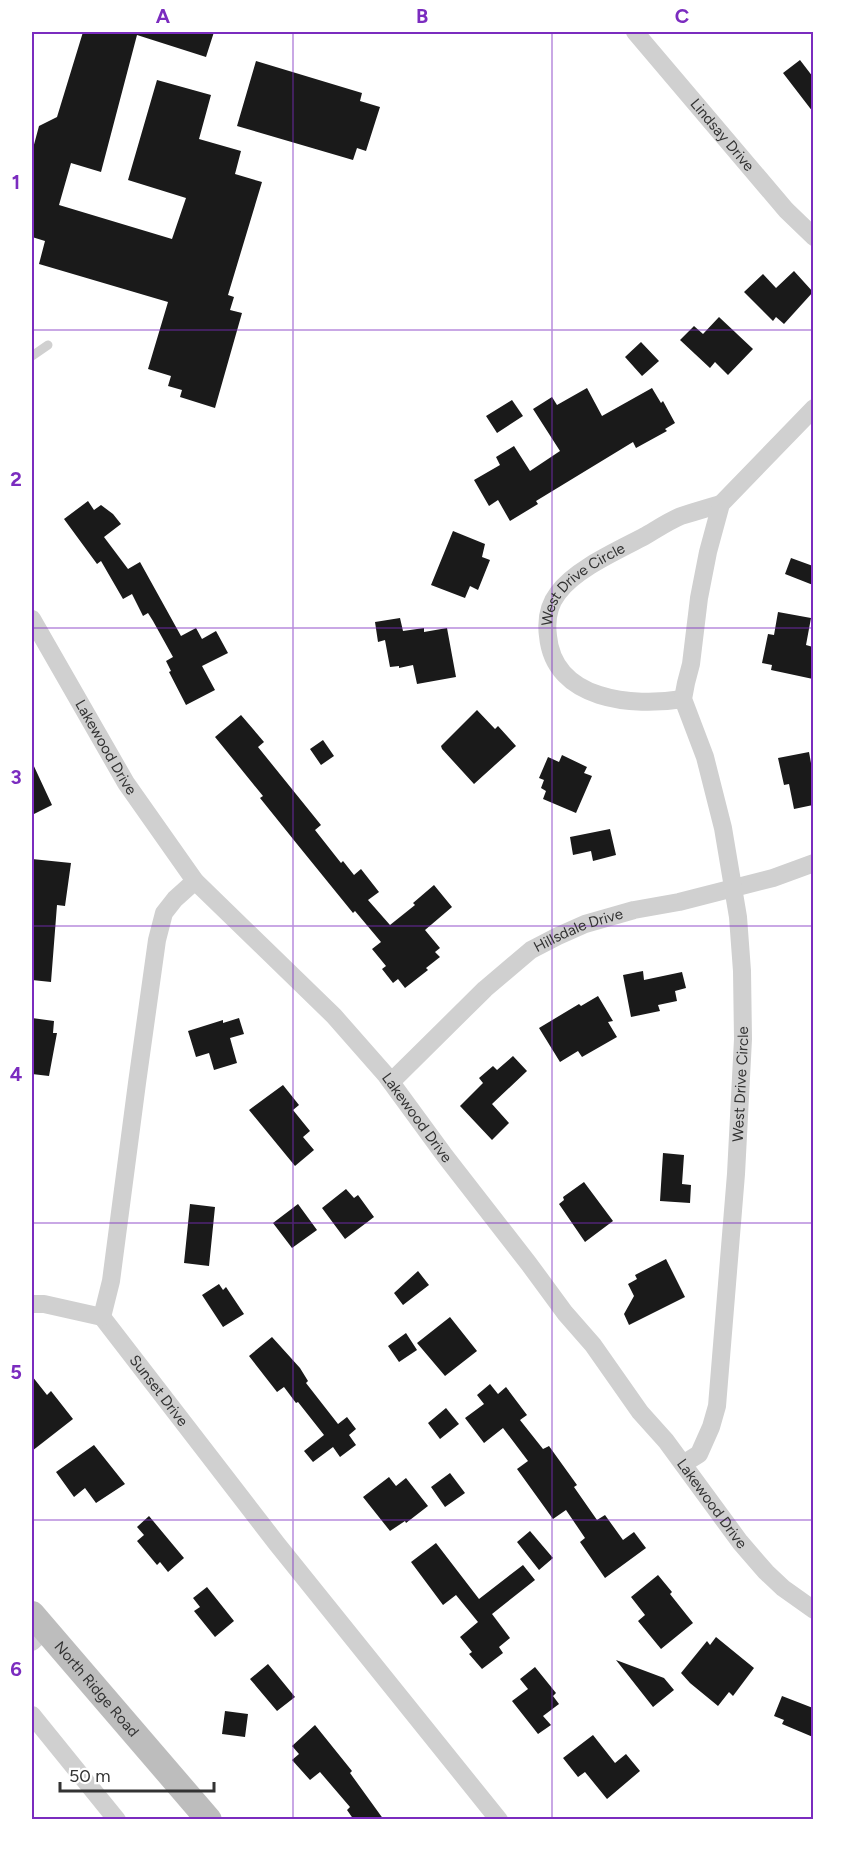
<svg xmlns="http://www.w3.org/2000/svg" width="845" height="1851" viewBox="0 0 845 1851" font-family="Figtree,sans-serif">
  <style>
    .building { fill: #1a1a1a }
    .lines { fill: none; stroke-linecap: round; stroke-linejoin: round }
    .lane { stroke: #d0d0d0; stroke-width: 9 }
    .street { stroke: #d0d0d0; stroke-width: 18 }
    .secondary { stroke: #bdbdbd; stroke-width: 26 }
    .grid { fill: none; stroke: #7b2cbf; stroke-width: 1.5; stroke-opacity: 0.55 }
    .labels { text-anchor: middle; stroke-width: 6; stroke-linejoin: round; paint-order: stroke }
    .street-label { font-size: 15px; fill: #333; stroke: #fff }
    .neatline { fill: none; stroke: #7b2cbf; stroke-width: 2 }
    .grid-label { font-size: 20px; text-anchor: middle; font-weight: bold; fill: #7b2cbf }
  </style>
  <rect width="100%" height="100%" fill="#fff"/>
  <path class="building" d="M83,32H214L206,57L137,35L101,172L71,163L59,205L172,239L186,198L128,180L157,80L211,95L199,139L241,151L235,174L262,182L228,295L234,297L230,310L242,313L215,408L180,397L182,390L168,386L171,376L148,369L168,302L39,264L45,241L32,237V152L39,126L57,117Z
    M800,60L813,77V112L783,73Z
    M256,61L362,93L360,101L380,107L366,151L357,148L353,160L237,126Z
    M794,271L813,292L784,324L776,317L773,321L744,292L763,274L776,288Z
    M719,317L753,349L728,375L715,362L710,368L680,340L694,326L703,334Z
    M641,342L659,361L642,376L625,357Z
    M587,388L602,416L652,388L661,403L663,401L675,423L665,429L667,431L636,448L633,442L536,501L538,504L510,521L498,500L489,506L474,480L500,465L496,457L514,446L530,471L560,451L533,409L552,397L557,405Z
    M512,400L523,416L497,433L486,416Z
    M88,501L94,510L101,505L113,514L121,524L104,537L128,569L140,562L181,636L196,628L202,639L216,631L228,653L202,666L215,690L186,705L169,672L171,671L166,661L173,657L153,621L148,613L143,616L132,594L123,599L101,561L97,564L64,519Z
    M453,531L485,544L482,557L490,560L478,590L470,586L465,598L431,585Z
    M791,558L813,566V585L785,574Z
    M778,612L811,618L806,645L813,647V679L771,670L772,665L762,663L768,634L774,635Z
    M400,618L403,631L424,628V632L447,628L456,677L417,684L413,665L399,668V666L390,667L385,640L378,642L375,622Z
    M477,710L495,729L498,726L516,746L474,784L442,749L441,746Z
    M241,715L264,742L258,747L321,825L315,830L341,863L343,861L354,875L361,869L379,892L368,900L390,925L415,905L413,903L434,885L452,907L425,930L440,948L435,952L440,957L426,968L428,970L405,988L398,979L393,983L382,969L386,966L372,949L381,942L355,911L353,913L297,844L260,798L263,796L215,737Z
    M323,740L334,756L321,765L310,749Z
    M809,752L813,774V805L794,809L789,784L784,785L778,758Z
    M562,755L587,767L584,773L592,776L576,813L543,799L546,791L541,788L544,780L539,778L548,757L559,762Z
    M32,762L52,805L32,815Z
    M610,829L616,855L593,861L591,851L573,855L570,837Z
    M32,859L71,863L65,906L57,905L51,982L32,980L33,971L32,969L34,943H32Z
    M643,971L644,980L682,972L686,988L675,991L677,1001L658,1005L660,1011L631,1017L623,975Z
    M598,996L613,1021L608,1022L617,1037L582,1057L578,1051L560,1062L539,1028L579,1004L581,1006Z
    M32,1018L54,1021L53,1033H57L49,1076L32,1074Z
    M239,1018L244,1034L230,1038L237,1063L214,1070L209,1053L196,1057L188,1031L223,1020V1023Z
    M513,1056L527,1071L492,1104L509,1123L492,1140L460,1106L483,1083L479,1078L493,1066L497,1070Z
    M283,1085L299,1105L293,1110L310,1131L303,1137L314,1150L295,1166L249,1110Z
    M663,1153L684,1155L682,1184L691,1185L690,1203L660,1201Z
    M584,1182L613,1221L585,1242L559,1204L564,1200L563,1197Z
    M346,1189L354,1198L358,1195L374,1217L345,1239L322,1208Z
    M190,1204L215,1207L209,1266L184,1263Z
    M298,1204L317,1230L292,1248L273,1223Z
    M666,1259L685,1297L629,1325L624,1314L634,1296L628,1284L637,1279L635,1275Z
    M418,1271L429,1285L403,1305L394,1293Z
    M219,1284L223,1290L226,1287L244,1314L223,1327L202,1295Z
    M450,1317L477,1351L445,1376L417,1343Z
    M406,1333L417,1350L399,1362L388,1346Z
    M272,1337L300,1368L308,1381L306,1383L338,1424L347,1417L356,1429L349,1435L356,1445L340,1457L333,1447L313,1462L304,1451L324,1435L298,1402L296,1403L284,1387L277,1392L249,1356Z
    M32,1376L47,1395L51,1391L73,1419L32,1451Z
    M490,1384L498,1394L506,1387L527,1415L520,1420L543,1449L549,1446L577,1485L574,1487L597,1520L605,1515L623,1540L634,1532L646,1548L605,1578L580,1542L585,1538L566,1510L553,1519L517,1469L528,1461L503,1428L484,1443L465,1418L484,1404L477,1395Z
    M446,1408L459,1424L440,1439L428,1423Z
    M94,1445L125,1484L96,1503L85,1488L74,1497L56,1472Z
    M450,1473L465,1493L445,1507L431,1487Z
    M389,1477L396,1486L406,1478L428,1506L406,1523L405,1521L390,1531L363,1497Z
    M149,1516L184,1558L168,1572L160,1562L157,1565L137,1541L144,1535L137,1527Z
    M530,1531L553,1558L539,1570L517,1542Z
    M436,1543L479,1599L523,1565L535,1580L492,1614L510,1638L499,1647L503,1653L482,1669L469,1654L472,1652L460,1637L478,1622L456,1595L443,1605L411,1562Z
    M658,1575L672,1592L670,1594L693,1623L661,1649L638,1621L645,1615L631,1597Z
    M207,1587L234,1621L215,1637L194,1611L200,1607L193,1598Z
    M716,1637L754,1668L733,1696L729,1692L718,1706L690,1683L681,1673L707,1641L710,1645Z
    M616,1660L664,1678L674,1690L653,1707Z
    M268,1664L295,1697L277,1711L250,1679Z
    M535,1667L556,1693L553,1696L559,1704L543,1716L551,1725L538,1734L512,1701L528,1689L520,1679Z
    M782,1696L813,1708V1737L782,1724L784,1720L774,1716Z
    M225,1711L248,1714L245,1737L222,1734Z
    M315,1725L352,1771L350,1773L384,1820H354L347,1810L350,1807L320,1772L310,1780L292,1760L299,1754L292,1746Z
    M593,1735L615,1763L626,1754L640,1771L607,1799L585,1772L578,1777L563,1758Z"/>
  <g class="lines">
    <path class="lane" d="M32,356L48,345"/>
    <g class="street">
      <path id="s1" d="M635,32L786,210L814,237"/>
      <path id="s2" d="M32,619L126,783L195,881L334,1016L385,1074L445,1156L529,1264L565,1313L593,1345L640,1412L666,1441L740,1542L766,1572L783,1588L814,1610"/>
      <path id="s3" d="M683,699C633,707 554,701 548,636C546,621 548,606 558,593C575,569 619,550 645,536C657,529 669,521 681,516C694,512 707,508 721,504"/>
      <path id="s4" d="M391,1082L485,989L531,950L558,936L585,924L634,910L679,902L773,878L814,863"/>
      <path d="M32,1304H44L102,1317"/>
      <path id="s5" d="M102,1317L277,1544L499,1820"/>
      <path d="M102,1317L111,1281L137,1083L157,940L164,913L175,899L195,881"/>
      <path id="s6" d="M683,1464L699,1454L711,1427L717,1406L736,1174L743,1039L742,971L738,917L723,828L705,757L683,699L686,683L691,664L699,598L708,552L721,504L814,408"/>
      <path d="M32,1642L45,1630"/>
      <path d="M32,1715L117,1820"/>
    </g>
    <path class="secondary" id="s7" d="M32,1614L209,1820"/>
  </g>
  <path class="grid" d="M293,32V1820M552,32V1820M32,330H814M32,628H814M32,926H814M32,1223H814M32,1520H814"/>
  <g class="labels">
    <g class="street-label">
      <text dy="5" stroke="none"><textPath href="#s1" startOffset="135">Lindsay Drive</textPath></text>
      <text dy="5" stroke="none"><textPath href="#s3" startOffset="236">West Drive Circle</textPath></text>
      <text dy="5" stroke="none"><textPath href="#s2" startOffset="148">Lakewood Drive</textPath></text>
      <text dy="5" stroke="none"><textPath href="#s4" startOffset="244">Hillsdale Drive</textPath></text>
      <text dy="5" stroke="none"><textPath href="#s6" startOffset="393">West Drive Circle</textPath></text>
      <text dy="5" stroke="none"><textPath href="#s2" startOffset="634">Lakewood Drive</textPath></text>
      <text dy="5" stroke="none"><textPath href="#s5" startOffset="93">Sunset Drive</textPath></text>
      <text dy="5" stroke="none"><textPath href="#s2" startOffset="1120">Lakewood Drive</textPath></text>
      <text dy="5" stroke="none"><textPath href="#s7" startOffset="99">North Ridge Road</textPath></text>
    </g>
  </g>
  <rect width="845" height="1851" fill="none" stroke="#ffffff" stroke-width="66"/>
  <path d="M60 1782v9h154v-9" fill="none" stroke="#333333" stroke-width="3"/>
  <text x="69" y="1782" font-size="18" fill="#333333" stroke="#ffffff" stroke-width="4.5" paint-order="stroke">50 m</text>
  <rect x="33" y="33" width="779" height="1785" class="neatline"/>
  <g class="grid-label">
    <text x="163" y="23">A</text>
    <text x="422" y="23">B</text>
    <text x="682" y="23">C</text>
    <text x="16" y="189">1</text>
    <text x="16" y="486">2</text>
    <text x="16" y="784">3</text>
    <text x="16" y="1081">4</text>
    <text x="16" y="1379">5</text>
    <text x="16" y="1676">6</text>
  </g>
</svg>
